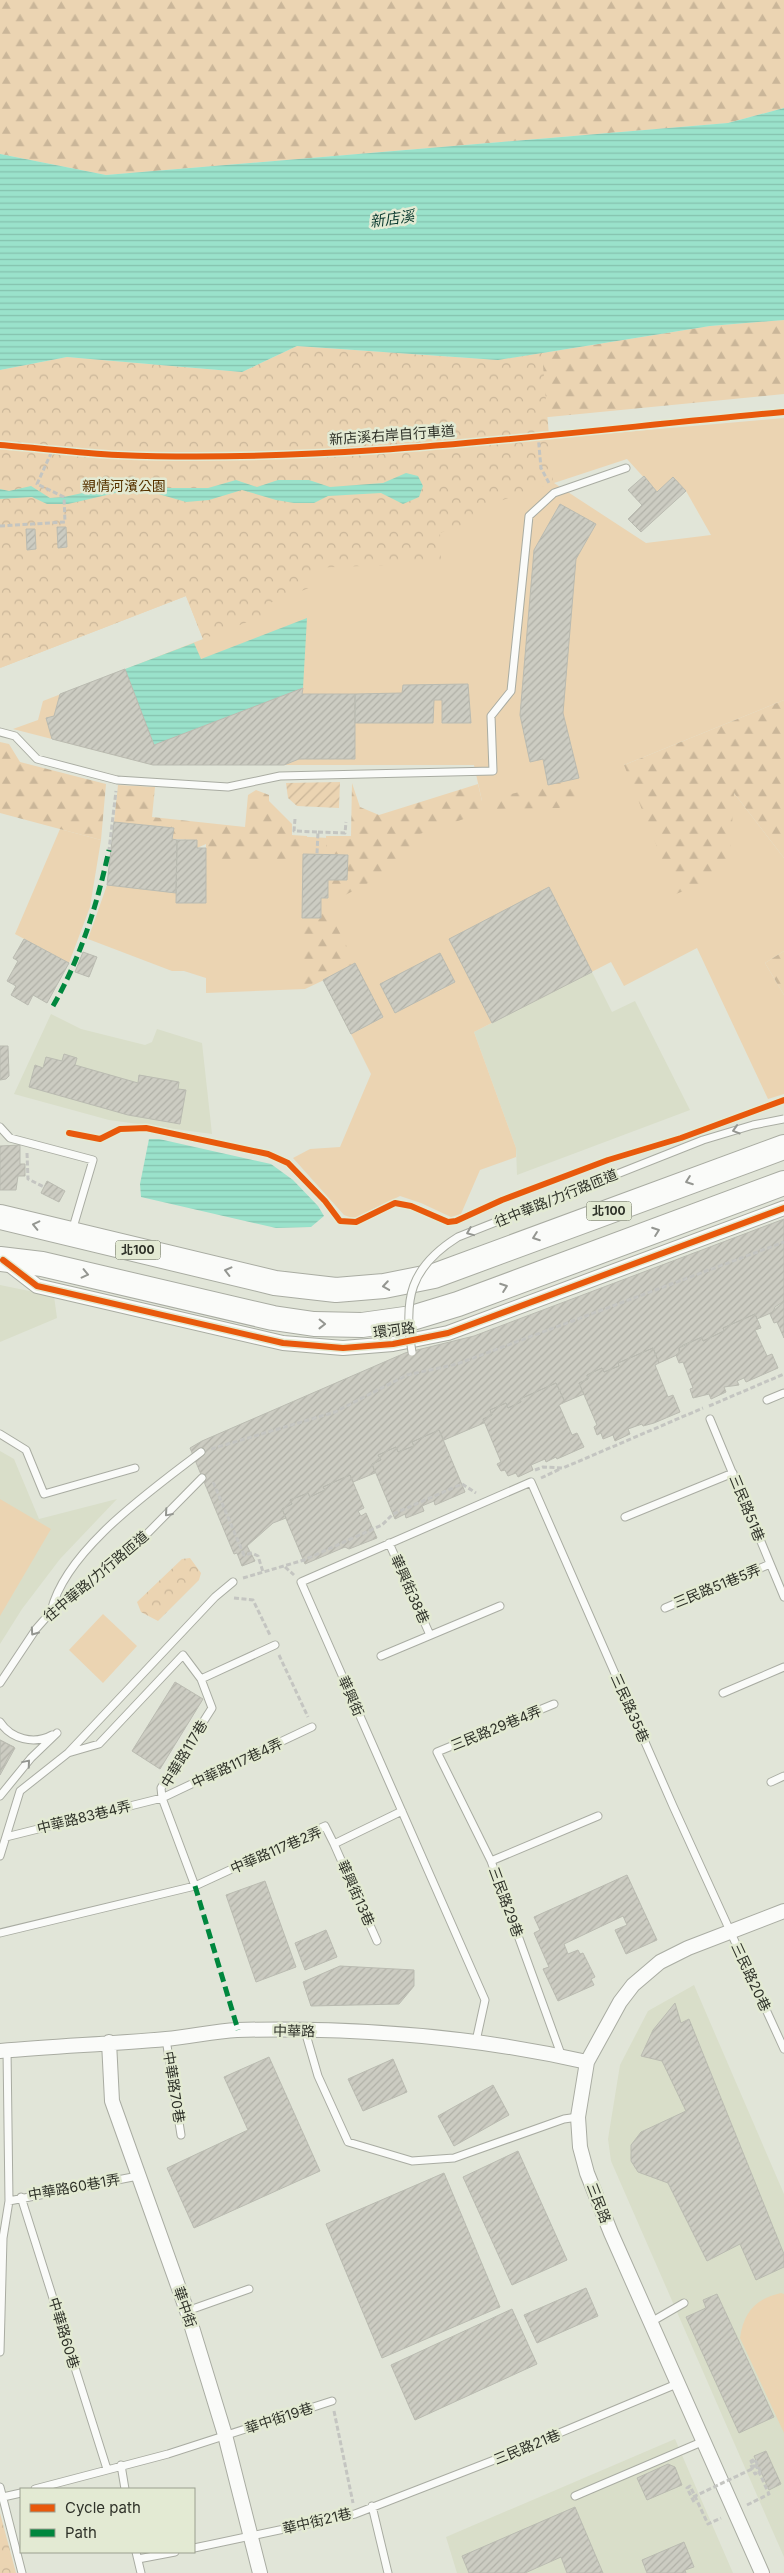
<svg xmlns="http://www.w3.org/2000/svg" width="784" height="2573" viewBox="0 0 784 2573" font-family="Inter,'Noto Sans TC',sans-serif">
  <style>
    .built { fill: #d9dec9 }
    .grass { fill: #ebd4b2; fill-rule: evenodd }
    .forest { fill: url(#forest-firs) }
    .park { fill: url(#park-crowns) }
    .garden { fill: url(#garden-furrows) }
    .water { fill: url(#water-rules) }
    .building { fill: url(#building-hatch); stroke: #babbb1 }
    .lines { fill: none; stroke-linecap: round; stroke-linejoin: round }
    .service-casing { stroke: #a9aca2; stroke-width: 9 }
    .minor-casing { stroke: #a9aca2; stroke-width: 16 }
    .trunk-casing { stroke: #a9aca2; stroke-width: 26 }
    .path { stroke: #c4c5c1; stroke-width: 3; stroke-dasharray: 5 2.5; stroke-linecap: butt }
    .service { stroke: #fafbf9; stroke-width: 7 }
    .minor { stroke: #fafbf9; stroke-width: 14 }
    .trunk { stroke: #fafbf9; stroke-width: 24 }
    .service-bridge-casing { stroke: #a9aca2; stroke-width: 9; stroke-linecap: butt }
    .path-bridge { stroke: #c4c5c1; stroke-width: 3; stroke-dasharray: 5 2.5; stroke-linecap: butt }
    .service-bridge { stroke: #fafbf9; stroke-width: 7 }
    .quiet { stroke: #00873e; stroke-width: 5; stroke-dasharray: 10 5; stroke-linecap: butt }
    .cycleway-casing { stroke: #e3ead3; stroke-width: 9 }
    .cycleway { stroke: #e8590c; stroke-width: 6 }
    .oneway { stroke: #949691 }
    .labels { text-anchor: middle; stroke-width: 5; stroke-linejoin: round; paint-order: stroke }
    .shield { fill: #e3ead3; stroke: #65695c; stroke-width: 1 }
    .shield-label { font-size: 12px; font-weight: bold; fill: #2f3229 }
    .street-label { font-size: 14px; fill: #2f3229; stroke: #e3ead3 }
    .park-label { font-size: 14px; fill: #573300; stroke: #e3ead3 }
    .water-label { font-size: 15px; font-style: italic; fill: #0b3a2f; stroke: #e3ead3 }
  </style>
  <defs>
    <pattern id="forest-firs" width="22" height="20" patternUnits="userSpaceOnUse" patternTransform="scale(1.25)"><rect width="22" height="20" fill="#ebd4b2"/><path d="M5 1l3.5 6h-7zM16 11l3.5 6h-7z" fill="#cab699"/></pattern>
    <pattern id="park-crowns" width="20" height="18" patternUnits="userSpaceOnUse" patternTransform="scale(1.25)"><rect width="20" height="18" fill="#ebd4b2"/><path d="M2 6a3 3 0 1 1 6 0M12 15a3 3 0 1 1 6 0" fill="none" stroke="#cab699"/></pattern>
    <pattern id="garden-furrows" width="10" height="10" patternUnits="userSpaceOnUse" patternTransform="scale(1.25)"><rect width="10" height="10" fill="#ebd4b2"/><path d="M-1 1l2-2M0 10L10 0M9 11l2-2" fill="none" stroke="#cab699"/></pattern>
    <pattern id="water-rules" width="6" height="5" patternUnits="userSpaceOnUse" patternTransform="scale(1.25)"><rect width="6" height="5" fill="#9ae2cb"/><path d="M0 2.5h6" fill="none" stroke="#85c2ae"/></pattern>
    <pattern id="building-hatch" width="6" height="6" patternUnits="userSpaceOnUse" patternTransform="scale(1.25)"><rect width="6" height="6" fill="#ccccc2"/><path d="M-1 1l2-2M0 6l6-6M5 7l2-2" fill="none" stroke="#b0b0a7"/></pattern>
  </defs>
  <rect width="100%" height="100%" fill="#e1e5d8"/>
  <path class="built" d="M592,972L612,1012L635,1001L690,1110L517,1175L516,1148L474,1032Z
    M51,1014L81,1029L145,1045L152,1042L157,1029L202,1043L212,1134L109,1120L14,1094Z
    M0,1285L54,1296L57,1318L0,1342Z
    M0,1451L14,1459L39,1519L117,1499L60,1559L22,1609L0,1644Z
    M694,1985L784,2194V2557L611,2161L608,2139L620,2065L648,2011Z
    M675,2439L733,2573H457L446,2537Z"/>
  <path class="grass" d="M784,418V700L624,765L734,793L784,858V951L765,963L784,995V1094L768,1099L697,948L624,986L611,962L474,1032L516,1148V1157L480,1170L461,1214L451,1217L421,1203L400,1196L355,1219L344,1215L293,1158L310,1149L340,1147L371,1074L324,980L305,989L206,993V978L184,971H172L88,939L107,885L176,893L177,903H206V832L390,841L482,801L474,765H153L13,729L38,720L43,701L203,639L186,596L0,668L294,461ZM627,459L657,492L673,478L686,491L711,535L646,543L554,483Z
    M60,829L101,840L90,907L69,963L15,934Z
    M0,1499L51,1529L0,1616Z
    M103,1614L137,1646L103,1683L69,1650Z
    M781,2293L784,2294V2433L740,2338C744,2312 755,2299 781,2293Z"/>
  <path class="forest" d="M0,0H784V108L728,123L106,175L0,154Z
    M784,320V394L375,434L498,360L710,326Z
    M784,700V858L734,793L729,873L676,894L624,765Z
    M0,742L9,744L20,762L106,784L101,840L0,813Z
    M569,780L579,799L559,808L493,809L417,835L403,865L326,905L355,963L301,989L302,918H321V898H328V880L347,879L348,855L326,854V836H351L352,783L360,807L379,815L478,784L482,801Z
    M118,785L155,787L152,817L245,827L248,795L256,790L269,795V801L292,824V835L307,836V854H304L303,862L206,861V844L197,848L196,840L172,839L173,828L114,822Z
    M784,951V995L765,963Z"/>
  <path class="park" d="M297,346L498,360L542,353L553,483L485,506L470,522L440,533L441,563L311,568L309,588L262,606L266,615L203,639L186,596L0,668V370L67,357L242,372Z
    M190,1558L201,1573L199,1580L158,1621L141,1612L137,1602L182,1559Z
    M0,2513L16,2573H0Z"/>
  <path class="garden" d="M340,782L339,808L297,806L288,798L286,783Z"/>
  <path class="water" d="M784,108V320L710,326L498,360L297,346L242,372L67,357L0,370V154L106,175L728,123Z
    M406,473L418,476L423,486L419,497L403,504L381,493L328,496L314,503H294L276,500L242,490L209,500L186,502L155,493L128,490L68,504H47L32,497L0,499V489L9,491L31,486L50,498L64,497L133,482L169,488H208L236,480L257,487L278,480H309L330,487L383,483Z
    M307,618L303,688L154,745L125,669L194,643L201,659Z
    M149,1139H159L271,1164L293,1180L318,1206L324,1216L311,1227L276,1228L141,1197L140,1184Z"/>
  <path class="building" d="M644,476L657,492L673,477L686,491L641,532L628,519L642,505L628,490Z
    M560,504L596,524L576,559L563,713L579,778L548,785L543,759L530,762L520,715L534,550Z
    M57,527H66L67,547L58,548Z
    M26,529H35L36,549L27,550Z
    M125,669L154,745L303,688L302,694H355V759H299L284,765H153L52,739L46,718L54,716L60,694Z
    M468,684L471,723H442V700H434L433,723H355V694L402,693L403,685Z
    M114,822L174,828L172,839L177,840L176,893L107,885Z
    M177,840H197V848H206V903H176Z
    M303,854L348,855L347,880H328V898H321V918H302Z
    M549,887L592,972L492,1023L449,939Z
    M24,939L69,963L47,1003L33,995L28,1005L11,995L16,986L7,981L18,961L13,958Z
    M83,952L97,957L89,977L75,972Z
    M440,953L455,982L395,1013L380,984Z
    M355,963L383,1017L351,1034L323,980Z
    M0,1046H8L9,1076L6,1079L0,1080Z
    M64,1054L77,1058L75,1065L138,1083L139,1075L179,1082L178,1089L186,1090L180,1124L128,1115L29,1087L35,1065L43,1068L46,1057L62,1061Z
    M20,1145V1164H25V1176H18L16,1190H0V1146Z
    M47,1181L65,1191L59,1202L41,1193Z
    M784,1219V1301L775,1307L773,1312L757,1319L755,1314L723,1328L724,1331L703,1341L702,1337L683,1345L679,1348V1354L659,1363L653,1348L618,1363L619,1366L604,1372L602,1368L587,1375L588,1379L579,1383L584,1394L565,1402L556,1383L520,1399L521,1402L508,1408L506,1403L490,1410L492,1415L483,1419L484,1423L444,1440L439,1430L412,1442L414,1446L398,1452L396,1447L378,1455L381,1460L372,1464L375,1473L353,1482L350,1475L323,1487L325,1490L310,1497L308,1493L290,1500L292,1504L282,1509L286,1518L273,1523L247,1546L255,1561L242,1566L237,1553L234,1554L190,1448L202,1441L405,1353L474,1336Z
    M784,1301V1338L777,1322L774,1323L770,1314Z
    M755,1314L761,1328L755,1330L767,1356L772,1354L778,1368L746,1382L744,1378L737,1381L739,1385L724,1387L726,1392L711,1399L709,1394L693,1398L690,1389L693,1388L683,1362L679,1363L676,1355L680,1352L679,1348L702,1337L703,1341L724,1331L723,1328Z
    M653,1348L659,1363L655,1365L668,1397L673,1395L680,1412L654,1423L643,1426L642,1424L628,1429L630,1434L615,1441L613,1435L603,1439L601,1433L597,1435L594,1427L597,1425L579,1383L588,1379L587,1375L602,1368L604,1372L619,1366L618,1363Z
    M556,1383L565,1402L559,1405L572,1435L577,1433L584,1447L557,1459L556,1457L546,1462L545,1459L531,1465L533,1470L518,1477L516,1473L508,1476L505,1470L501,1471L497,1464L501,1462L483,1419L492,1415L490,1410L506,1403L508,1408L521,1402L520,1399Z
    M439,1430L465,1492L435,1505L434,1501L422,1506L424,1511L406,1518L405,1514L395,1519L372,1464L381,1460L378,1455L396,1447L398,1452L414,1446L412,1442Z
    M350,1475L364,1508L358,1511L361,1516L366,1513L377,1538L349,1549L345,1547L305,1564L282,1509L292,1504L290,1500L308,1493L310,1497L325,1490L323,1487Z
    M175,1682L203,1699L160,1769L132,1751Z
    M0,1740L15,1748L0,1775Z
    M0,1740L14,1747L0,1772Z
    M627,1875L657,1940L626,1954L615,1930L627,1925L623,1916L564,1944L568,1954L578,1950L580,1954L583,1953L595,1977L591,1979L594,1985L558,2001L543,1969L549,1967L534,1933L540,1930L534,1917Z
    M265,1881L296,1967L256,1982L226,1895Z
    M326,1930L337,1957L305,1970L295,1943Z
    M340,1966L414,1970V1986L399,2004L311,2006L303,1982Z
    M675,2003L681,2023L689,2019L784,2254V2267L756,2280L740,2244L707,2261L668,2183L638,2172L631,2161V2145L641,2132L686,2111L662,2061L641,2056L653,2030Z
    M269,2057L320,2171L194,2228L167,2168L248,2130L224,2077Z
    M393,2059L407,2092L363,2111L348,2079Z
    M493,2085L509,2115L454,2146L438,2116Z
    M518,2151L567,2260L512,2285L463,2177Z
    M444,2173L500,2307L382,2358L326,2224Z
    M586,2288L598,2316L537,2343L524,2315Z
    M717,2294L774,2417L739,2433L686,2317L706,2308L703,2300Z
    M512,2309L537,2364L415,2420L391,2365Z
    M766,2451L781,2484L769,2490L754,2456Z
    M668,2464L675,2467L682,2485L647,2500L637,2478Z
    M575,2507L603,2573H567L561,2557L525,2573H469L462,2556Z
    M684,2542L694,2567L685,2570L686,2573H647L642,2560Z"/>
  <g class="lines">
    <g class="service-casing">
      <path id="service" d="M0,732L15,736L37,759L117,780L228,787L280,776L493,771L491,716L511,691L529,516L554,493L626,468
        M0,1127L10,1138L93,1160L72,1231
        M767,1400L784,1393
        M710,1419L784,1597
        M0,1434L26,1450L44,1494L135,1468
        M625,1517L733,1473
        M389,1543L430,1635
        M665,1608L770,1564
        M51,1611C66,1549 152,1490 201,1452
        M381,1656L500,1606
        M201,1679L275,1645
        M0,1683L36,1629L51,1612L130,1551L202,1478
        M723,1693L784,1667
        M554,1704L437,1752L491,1861L562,2057
        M0,1722C11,1739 34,1745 52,1735
        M68,1753L99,1744L183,1655L201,1679L212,1708L161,1788L162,1798L195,1886
        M771,1782L784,1776
        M0,1796L31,1758L57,1733
        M6,1837L162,1798L312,1727
        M334,1844L377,1941
        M0,1856L20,1791L68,1753L215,1597L233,1582
        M491,1861L598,1816
        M0,1933L195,1886L325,1826L334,1844L402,1811
        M305,2031L318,2076L348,2142L412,2161L454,2158L564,2119L578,2117
        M166,2039L181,2135
        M476,2041L485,2000L301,1582L531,1482L673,1806L784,2049
        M21,2197L107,2469
        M9,2201L138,2176
        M187,2311L249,2289
        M651,2322L684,2303
        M0,2352L3,2238L9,2201L7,2050
        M121,2465L125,2489
        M0,2487L22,2573
        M35,2489L168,2454L332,2401
        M575,2496L704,2441
        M3,2497L21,2493
        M372,2506L388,2573
        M194,2548L355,2514L502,2457L679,2383
        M136,2552L141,2573
        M138,2559L175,2552"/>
    </g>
    <g class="minor-casing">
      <path id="minor" d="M6,1262L37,1286L283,1343L343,1348L393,1344L448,1333L784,1208
        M109,2042L112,2101L187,2311L225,2435L260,2573
        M0,2051C55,2046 111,2044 166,2039C190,2037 214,2031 237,2030C355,2027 473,2036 587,2062
        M762,2573L611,2233L587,2173L580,2147L578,2117L587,2062L620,2002L633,1985L660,1962L688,1948L784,1911"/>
    </g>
    <g class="trunk-casing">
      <path id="trunk" d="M0,1217L275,1283L336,1290L384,1286L434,1276L784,1147
        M0,1259L42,1264L273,1318L314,1324L362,1325L412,1318L458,1304L784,1183"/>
    </g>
    <path class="path" d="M538,435L541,468L549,483
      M0,526L65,522L64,497L37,484L53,449
      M295,819L294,831L318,832L317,854
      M318,832L345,833L346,822
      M111,850H109L116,791
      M27,1153L28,1179L44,1187
      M709,1406L784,1374
      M211,1449L335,1412L407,1375L457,1364L784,1242
      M535,1470L543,1467L563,1468L703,1408
      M541,1478L560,1469
      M213,1482L244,1555L252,1553L258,1556L263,1572
      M285,1567L294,1575
      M243,1578L304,1560L382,1525L393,1514L462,1484L476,1493
      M234,1598L253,1600L270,1635
      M279,1655L308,1717
      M334,2411L353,2503
      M694,2502L687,2488L690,2486L708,2524L721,2518
      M747,2505L769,2494L754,2461L750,2463L755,2474L760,2471L755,2459L751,2461L754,2468"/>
    <use href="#service" class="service"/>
    <use href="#minor" class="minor"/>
    <use href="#trunk" class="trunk"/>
    <g class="service-bridge-casing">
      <path id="service-bridge" d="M412,1352C403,1299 410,1267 458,1237L703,1140L753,1125L784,1119"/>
    </g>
    <path class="path-bridge" d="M693,2497L754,2468"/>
    <use href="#service-bridge" class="service-bridge"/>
    <path class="quiet" d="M53,1006C81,957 97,905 109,850
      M195,1886L238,2030"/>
    <g class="cycleway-casing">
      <path id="cycleway" d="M0,445C39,448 79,453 118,455C340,464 563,432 784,412
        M69,1133L100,1139L120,1129L146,1128L268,1154L288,1163L325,1201L340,1221L356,1222L395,1203L411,1206L448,1222L456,1221L502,1200L608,1160L681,1138L784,1100
        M3,1260L37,1286L283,1343L343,1348L393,1344L448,1333L784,1208"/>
    </g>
    <use href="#cycleway" class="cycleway"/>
  </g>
  <defs><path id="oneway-chevron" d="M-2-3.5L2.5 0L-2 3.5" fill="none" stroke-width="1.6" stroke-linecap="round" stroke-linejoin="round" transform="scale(1.25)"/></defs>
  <g class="oneway">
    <use href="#oneway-chevron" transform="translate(736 1130) rotate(163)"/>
    <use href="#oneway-chevron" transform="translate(689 1181) rotate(160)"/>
    <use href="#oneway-chevron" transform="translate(36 1225) rotate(-167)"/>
    <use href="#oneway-chevron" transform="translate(656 1231) rotate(-20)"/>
    <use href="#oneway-chevron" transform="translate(470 1232) rotate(158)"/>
    <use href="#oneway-chevron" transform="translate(536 1237) rotate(160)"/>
    <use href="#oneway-chevron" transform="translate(228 1271) rotate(-166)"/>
    <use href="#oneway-chevron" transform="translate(85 1274) rotate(13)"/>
    <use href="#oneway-chevron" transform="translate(386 1286) rotate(171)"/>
    <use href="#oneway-chevron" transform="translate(504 1287) rotate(-20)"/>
    <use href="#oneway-chevron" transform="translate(322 1324) rotate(1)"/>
    <use href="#oneway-chevron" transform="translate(168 1513) rotate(131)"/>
    <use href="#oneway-chevron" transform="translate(34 1632) rotate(125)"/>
    <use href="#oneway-chevron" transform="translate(27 1763) rotate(-50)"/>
  </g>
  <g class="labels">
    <g class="shield">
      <rect x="586.5" y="1201.5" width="45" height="19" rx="4"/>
      <rect x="115.5" y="1240.5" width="45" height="19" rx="4"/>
    </g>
    <g class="shield-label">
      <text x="609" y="1215">北100</text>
      <text x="138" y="1254">北100</text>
    </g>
    <g class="street-label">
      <text transform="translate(392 435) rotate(-4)" y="5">新店溪右岸自行車道</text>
      <text transform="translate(556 1198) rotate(-22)" y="5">往中華路/力行路匝道</text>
      <text transform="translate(394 1330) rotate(-8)" y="5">環河路</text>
      <text transform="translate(747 1508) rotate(68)" y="5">三民路51巷</text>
      <text transform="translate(96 1576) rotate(-40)" y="5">往中華路/力行路匝道</text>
      <text transform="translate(717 1586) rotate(-22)" y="5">三民路51巷5弄</text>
      <text transform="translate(410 1589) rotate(66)" y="5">華興街38巷</text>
      <text transform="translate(351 1696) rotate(66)" y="5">華興街</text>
      <text transform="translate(630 1708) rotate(66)" y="5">三民路35巷</text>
      <text transform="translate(496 1728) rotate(-22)" y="5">三民路29巷4弄</text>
      <text transform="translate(184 1754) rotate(-59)" y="5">中華路117巷</text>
      <text transform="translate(237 1763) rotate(-25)" y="5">中華路117巷4弄</text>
      <text transform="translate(84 1817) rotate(-14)" y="5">中華路83巷4弄</text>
      <text transform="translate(276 1850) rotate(-23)" y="5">中華路117巷2弄</text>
      <text transform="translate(356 1893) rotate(66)" y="5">華興街13巷</text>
      <text transform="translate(506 1902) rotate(70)" y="5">三民路29巷</text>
      <text transform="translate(751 1977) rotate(65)" y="5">三民路20巷</text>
      <text transform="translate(294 2031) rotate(1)" y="5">中華路</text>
      <text transform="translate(174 2087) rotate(81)" y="5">中華路70巷</text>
      <text transform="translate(74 2187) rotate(-10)" y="5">中華路60巷1弄</text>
      <text transform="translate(599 2203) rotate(69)" y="5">三民路</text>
      <text transform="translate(185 2307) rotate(71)" y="5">華中街</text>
      <text transform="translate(64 2333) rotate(73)" y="5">中華路60巷</text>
      <text transform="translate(279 2418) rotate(-18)" y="5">華中街19巷</text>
      <text transform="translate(527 2447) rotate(-22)" y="5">三民路21巷</text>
      <text transform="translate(317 2521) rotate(-13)" y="5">華中街21巷</text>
    </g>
    <g class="park-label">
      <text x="124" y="491">親情河濱公園</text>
    </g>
    <g class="water-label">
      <text transform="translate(392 219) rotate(-8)" y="5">新店溪</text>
    </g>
  </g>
  <rect x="20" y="2488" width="175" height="65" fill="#e3ead3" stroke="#9ba08f"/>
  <rect x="30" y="2504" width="25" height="8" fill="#e8590c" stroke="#9ba08f"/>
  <text x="65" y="2513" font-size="15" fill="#2f3229">Cycle path</text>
  <rect x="30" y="2529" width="25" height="8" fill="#00873e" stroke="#9ba08f"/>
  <text x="65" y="2538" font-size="15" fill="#2f3229">Path</text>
</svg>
